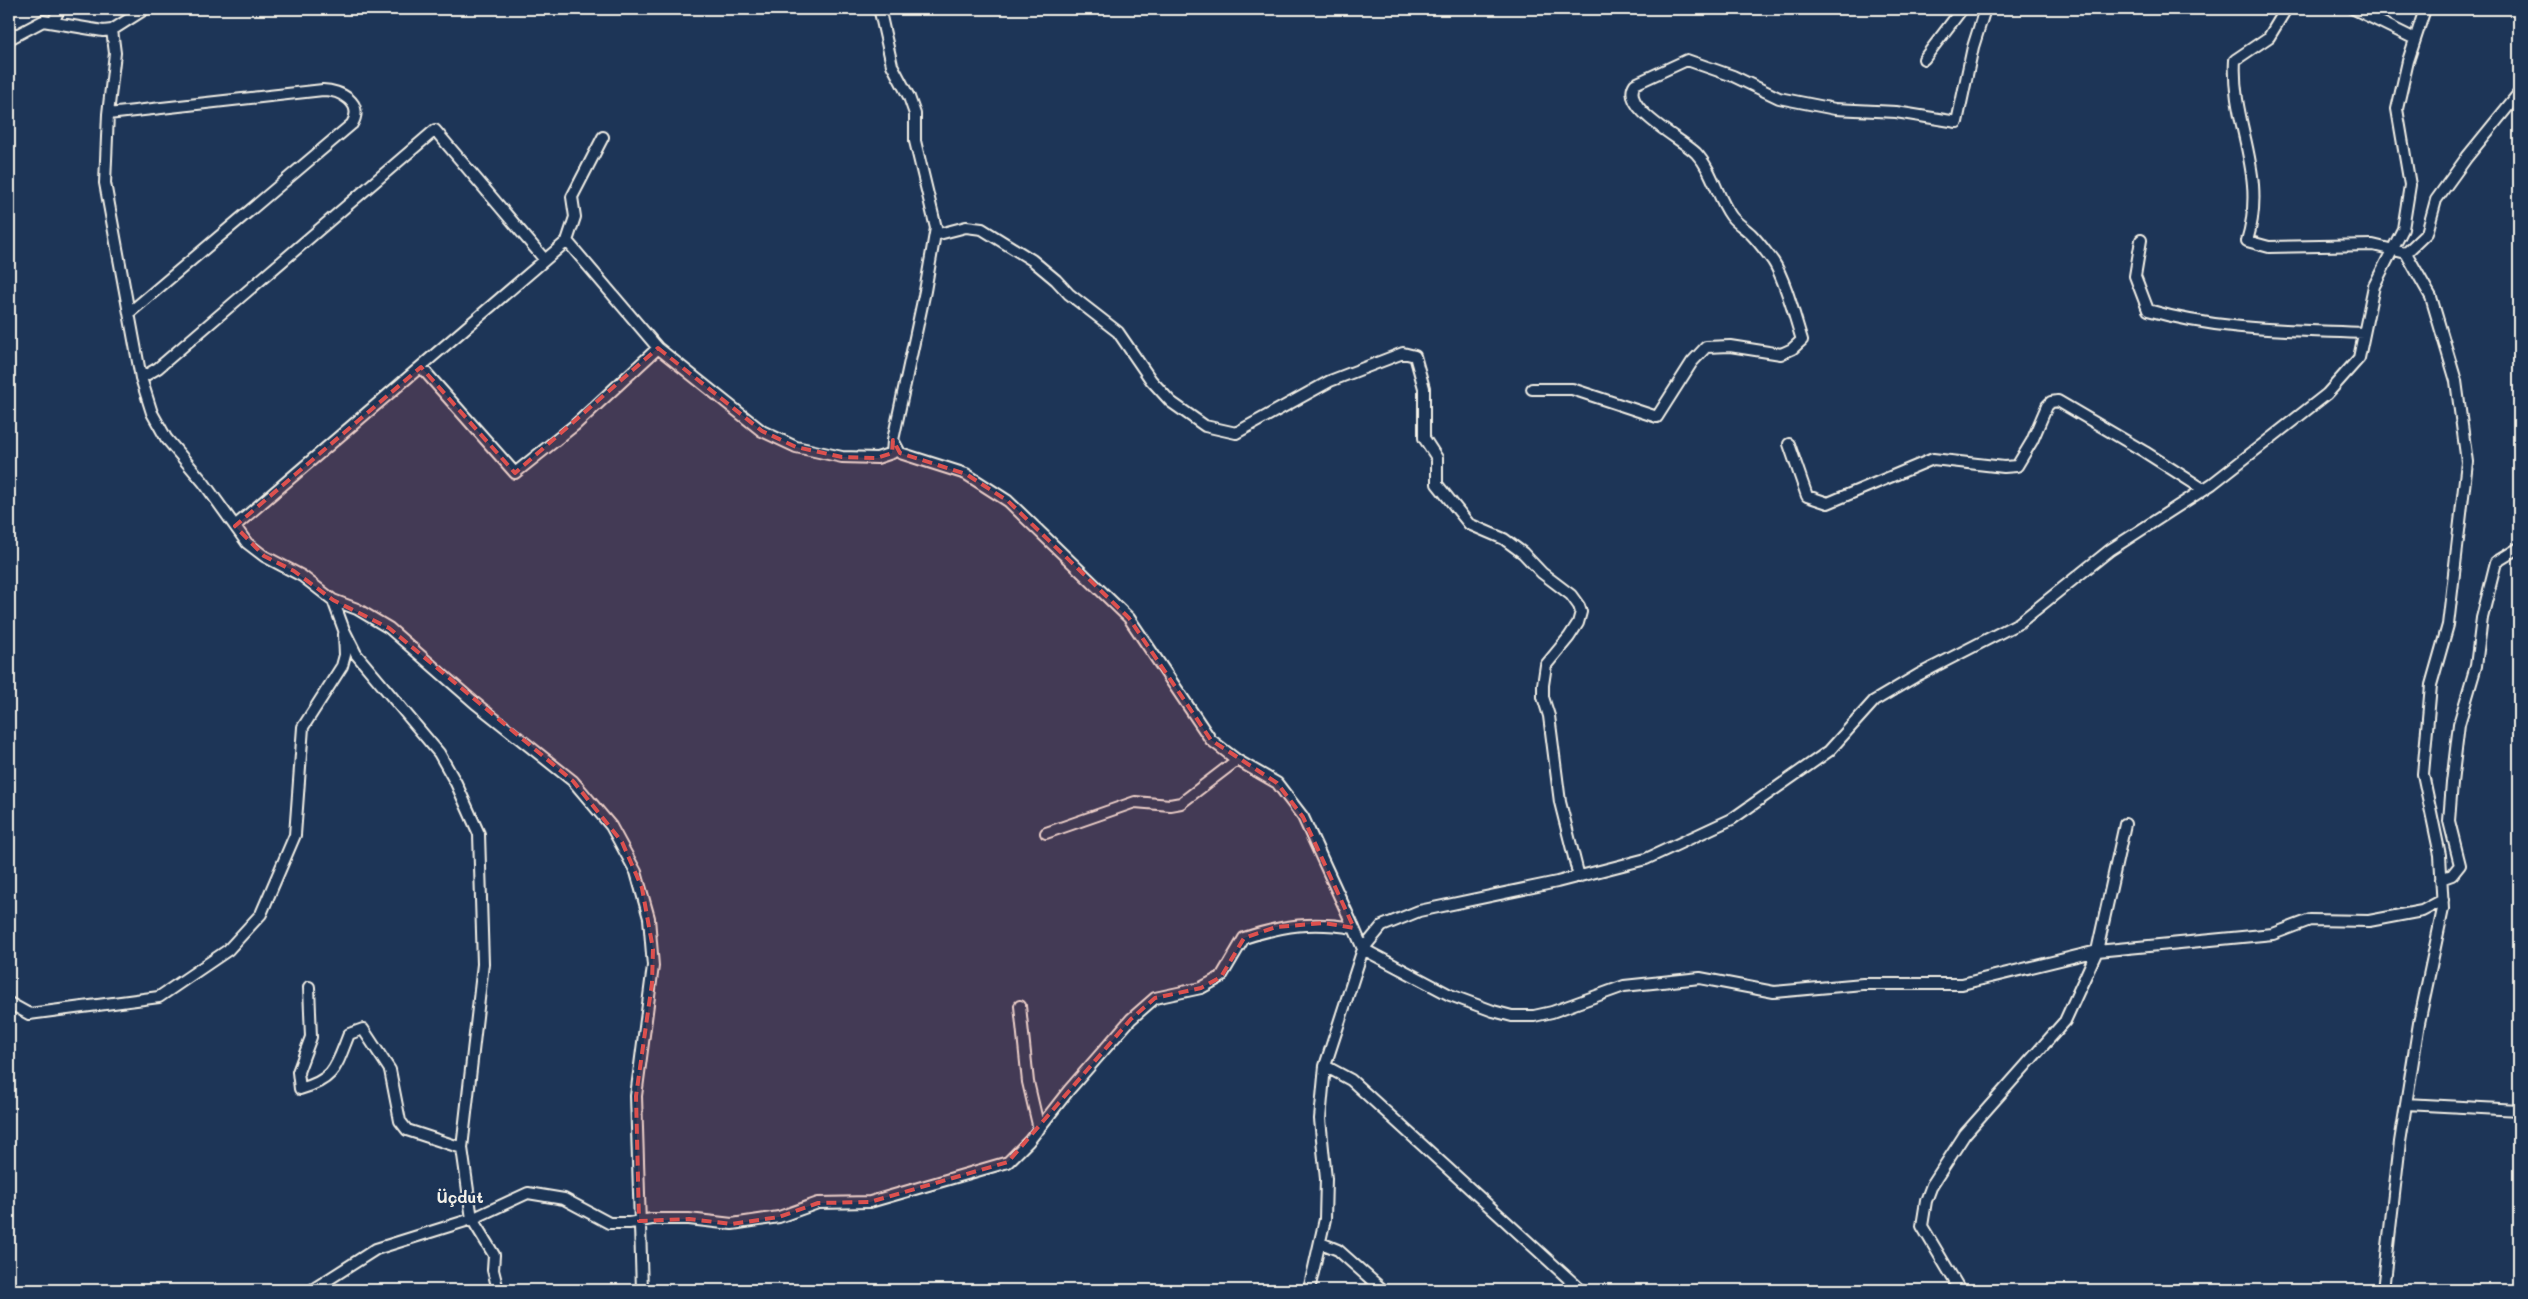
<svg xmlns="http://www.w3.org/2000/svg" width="2528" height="1299" viewBox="0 0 2528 1299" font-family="Mali,sans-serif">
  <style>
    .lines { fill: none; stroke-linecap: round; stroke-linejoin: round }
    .minor-casing { stroke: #f4f1e8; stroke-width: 14 }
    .minor { stroke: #1d3557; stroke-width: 10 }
    .marked { fill: #dc504e; fill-opacity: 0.2; stroke: #dc504e; stroke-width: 4; stroke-dasharray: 10 6; stroke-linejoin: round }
    .labels { text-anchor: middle; stroke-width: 4.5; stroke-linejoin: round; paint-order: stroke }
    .neighbourhood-label { font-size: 16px; font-weight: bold; fill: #f4f1e8; stroke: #1d3557 }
  </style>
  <rect width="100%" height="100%" fill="#1d3557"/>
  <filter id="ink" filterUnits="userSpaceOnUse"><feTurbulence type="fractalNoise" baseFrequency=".02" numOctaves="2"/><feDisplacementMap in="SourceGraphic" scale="10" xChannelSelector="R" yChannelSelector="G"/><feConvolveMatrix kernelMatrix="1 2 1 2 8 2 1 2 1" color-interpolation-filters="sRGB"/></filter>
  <g filter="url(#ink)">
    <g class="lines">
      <g class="minor-casing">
        <path id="minor" d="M877,9L880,12L892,65L909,97L915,114V141L936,228L925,291L893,440L900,453L966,474L1008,501L1129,618L1211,740L1237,760L1277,783L1303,817L1354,928
          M2286,9L2269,37L2235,60C2231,125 2268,172 2247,241L2269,247L2373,245L2406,253L2427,233L2436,200L2467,157L2519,93
          M2354,9L2415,39
          M54,21L59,9
          M112,30L115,53L108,114L105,183L141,378L152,413L166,438L204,483L247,543L264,556L302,576L333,600L344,630L356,654L439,753L456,783L479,834L483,964L462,1148L472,1219L494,1255L493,1270L498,1290
          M9,39L43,21L103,31L112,30L145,9
          M1924,59L1962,9
          M108,114L323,90C340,90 365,103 352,124L129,313
          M603,137L572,197L575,217L567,241L658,348L762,431L796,447L842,457L877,458L892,453L893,441
          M935,235L966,227L982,229L1032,260L1056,280L1069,294L1118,332L1151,380L1171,402L1205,426L1236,433L1330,381L1403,353L1415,356L1424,388V438L1437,458V484L1469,524L1504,539L1523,553L1542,573L1571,595L1579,606L1581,612L1578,623L1569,637L1546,665L1543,685V697L1549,716L1560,802L1579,877
          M2141,240L2135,276L2148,310C2219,331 2291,330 2364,333
          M421,367L515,473L575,425L658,348
          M141,378L158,368L435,130L545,260
          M1532,389H1572L1657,417L1692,362L1706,347L1730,346L1781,354L1792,349L1802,340C1795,318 1785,279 1773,261C1766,252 1759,242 1751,234C1745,228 1736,223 1731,216C1717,197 1713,171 1696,153C1682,139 1619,108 1635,84L1687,60L1733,76L1779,98L1835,109L1896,112L1957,122L1973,47L1985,9
          M1789,444L1807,496L1828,503L1933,459L2004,467L2017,466L2032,441L2047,406L2051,402L2058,401L2145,452L2203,489
          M235,526L567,241
          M333,600L357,609L389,628L475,703L573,781L611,826L636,872L649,918L653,966L636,1096L642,1290
          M1046,833L1135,802L1170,805L1181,803L1237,760
          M2441,879L2452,875L2460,865L2449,821L2452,783L2459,724L2476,666L2482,618L2496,562L2519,548
          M309,987L311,1037L298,1072L300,1089C336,1079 336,1066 349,1034L363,1029L390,1070L400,1121L407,1130L462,1148
          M9,1003L29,1014L159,997L228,950L261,914L295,835L303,727L342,666L345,655L344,634
          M1020,1006L1028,1082L1039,1129
          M1325,1066L1351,1080L1581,1290
          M2406,1104L2519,1110
          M1321,1243L1338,1250L1383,1290
          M312,1290L376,1249L472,1219L528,1193L564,1199L609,1223H629L652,1219H689L732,1224L779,1217L818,1203L870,1202L1008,1162L1029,1141L1069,1090L1131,1019L1155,998L1201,988L1221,977L1244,938C1284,925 1312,921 1354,928L1363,949L1450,995L1493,1011L1512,1016H1534L1552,1012L1624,986L1700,978L1774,992L1863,984H1962L2097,951L2273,934L2310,920L2369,921L2422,911L2443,900
          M1309,1290L1325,1219L1326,1179L1320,1119L1325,1066L1363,949L1382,926L1419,911L1557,882L1646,859L1732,819L1829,751L1874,701L1918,675L2019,623L2110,550L2212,484L2327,394L2359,358L2374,286L2403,229L2410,185L2397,109L2408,61L2425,9
          M1960,1290L1922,1226L1926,1201L1932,1185L1965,1134L2065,1021L2097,951L2125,824
          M2383,1290L2400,1142L2419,1023L2443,909L2440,855L2423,774L2431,685L2448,625L2467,462L2456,381L2431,297L2406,253"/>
      </g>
      <use href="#minor" class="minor"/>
    </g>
  </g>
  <path class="marked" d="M658,348L762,431L796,447L842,457L877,458L892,453L893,440L900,453L966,474L1008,501L1129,618L1211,740L1277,783L1303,817L1354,928L1324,923L1276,927L1244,938L1221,977L1201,988L1155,998L1131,1019L1008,1162L870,1202L818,1203L779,1217L732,1224L689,1219L639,1221L636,1096L652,983L653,949L642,888L622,842L573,781L389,628L333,600L294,571L264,556L235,526L421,367L515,473Z"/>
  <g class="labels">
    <g class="neighbourhood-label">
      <text x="460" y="1203">Üçdut</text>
    </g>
  </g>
  <rect width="2528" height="1299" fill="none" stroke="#1d3557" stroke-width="30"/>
  <rect x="15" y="15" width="2498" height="1269" fill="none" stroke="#f4f1e8" stroke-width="2" filter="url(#ink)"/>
</svg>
